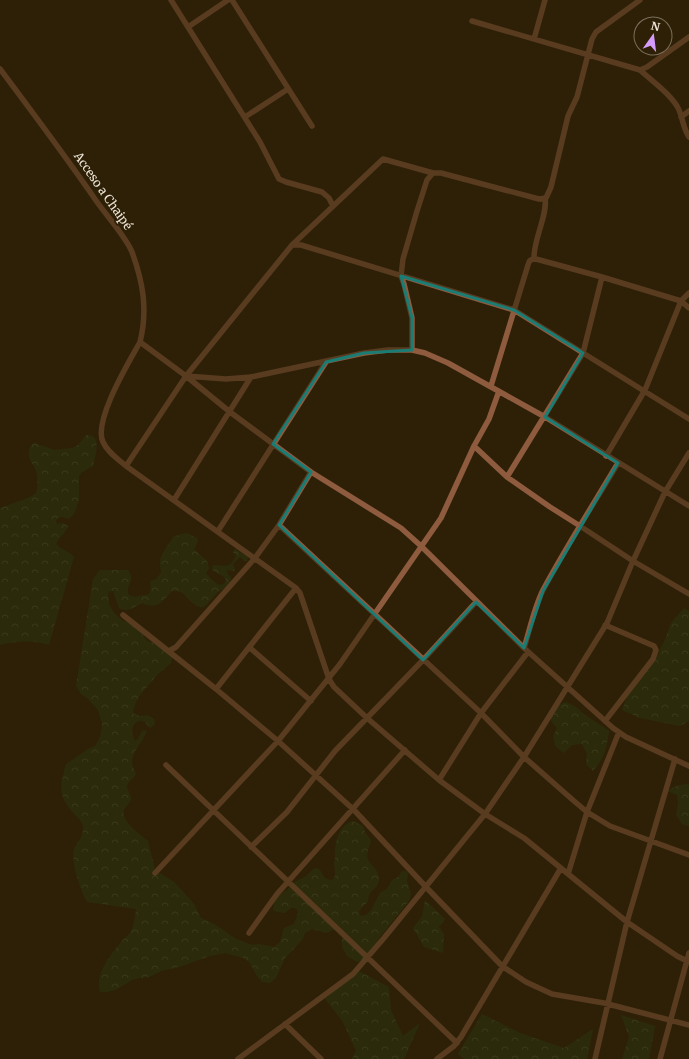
<svg xmlns="http://www.w3.org/2000/svg" width="689" height="1059" viewBox="0 0 689 1059" font-family="Merriweather,serif">
  <style>
    .forest { fill: url(#forest-crowns) }
    .lines { fill: none; stroke-linecap: round; stroke-linejoin: round }
    .minor { stroke: #8e5b3f; stroke-width: 5.5 }
    .marked { fill: none; stroke: #1a7c73; stroke-width: 3; stroke-linejoin: round }
    .labels { text-anchor: middle; stroke-width: 3.5; stroke-linejoin: round; paint-order: stroke }
    .street-label { font-size: 12px; fill: #efe6d8; stroke: #2d2007 }
  </style>
  <defs>
    <pattern id="forest-crowns" width="20" height="18" patternUnits="userSpaceOnUse"><rect width="20" height="18" fill="#293810"/><path d="M2 6a3 3 0 1 1 6 0M12 15a3 3 0 1 1 6 0" fill="none" stroke="#485532"/></pattern>
  </defs>
  <rect width="100%" height="100%" fill="#2d2007"/>
  <path class="forest" d="M86,435C103,434 95,456 93,466L82,472L79,476V500L74,514L69,519L62,517L58,518L56,521L57,524L63,523L68,526C66,533 59,537 56,544C62,551 68,550 74,557L49,645C33,640 16,641 0,645V508L28,498L36,493C38,487 38,474 35,468C34,465 31,463 30,460C28,454 28,447 34,443L55,450L72,448L78,445Z
    M187,533L197,538L198,541L194,549L207,561L209,568L206,573C207,576 215,582 218,585L224,584L226,580L224,577L212,570L213,565C226,565 228,570 236,556L233,552L235,549L248,557L247,561H245L240,557L233,564L235,570L234,571L227,570L228,574L231,578C230,587 224,588 218,592C213,597 208,603 204,607C190,609 187,588 172,591C162,602 158,610 142,603C134,607 128,613 119,608L113,591H111L108,593L109,604L114,613L122,620L133,625L142,634L147,641L164,645L173,654L171,663L158,674L140,695L136,702L133,710L134,714L140,716C147,716 147,714 154,719L155,724L151,728L149,727L145,722C133,717 129,732 135,741L138,739L142,731L147,730C144,742 132,750 132,762C132,766 135,770 136,775L128,783L127,787C128,791 131,795 131,799C130,804 126,805 124,810C120,821 141,835 148,841L155,870L174,882L179,887L194,904L201,918L216,925L236,939L252,945L259,944L274,947L280,942L284,928L294,924L298,913L297,909C292,906 289,909 285,913L277,912L273,910L275,899L277,896L287,890L293,883L305,877L313,869L317,868L320,870C323,876 325,880 332,880C337,875 335,872 334,865C334,862 335,859 335,856C335,842 338,826 353,821L363,826L365,832L371,841C370,845 367,851 367,855C368,866 380,869 379,880C379,887 372,889 369,895C368,897 369,899 368,901C365,906 360,907 359,913L360,916L366,915L371,910L380,893L387,889L392,880L398,877L402,871H406L408,874L407,881L411,894L409,901L379,938L372,950L362,961L358,962L354,960L347,956L342,947V936L335,929L326,933L312,929L305,933L302,940L285,958L276,978L270,983L262,982L257,976L249,962L243,958L225,953L210,956L179,967L161,971L149,977L134,979L115,990L107,992H100C95,973 110,956 121,942C124,938 129,935 131,931C134,924 135,916 136,909L87,902C81,892 70,860 74,849C77,841 84,837 83,827C83,822 78,818 75,815C57,796 60,787 66,764L88,749L95,746L99,739L101,732L102,724L98,710L88,699L81,694L76,686L93,579L100,570H128C137,582 124,584 129,595L135,597C148,593 152,599 150,581L156,579L161,573C161,569 160,566 160,563C160,553 169,545 174,536Z
    M684,608L689,611V721L680,726L640,718L622,710L629,691L655,659L664,642L671,623Z
    M566,702L576,707L584,714L609,731C607,747 604,759 593,771L586,764L587,754L582,744L572,745L564,753L555,746L553,736L557,728L551,721L548,712L557,706Z
    M686,784L689,785V826L682,824L676,815L678,805L677,795L667,791L676,786Z
    M425,900L445,919L439,927L444,934L443,953L424,947L413,928L422,916Z
    M357,970L389,987L391,1010L403,1036L420,1023L404,1059H352L356,1051L343,1022L325,999Z
    M482,1014L520,1033L564,1048L593,1029L587,1059H464L458,1054Z
    M621,1015L655,1026L649,1059H622L629,1037Z"/>
  <g class="lines">
    <path class="minor" d="M171,0L260,142L279,179L286,182L322,192L329,198L333,206
      M232,0L312,126
      M472,21L640,70L647,67L689,37
      M188,27L228,0
      M534,39L545,0
      M0,69C33,113 66,157 97,202C107,216 126,237 132,252C143,282 148,310 140,342C129,362 93,421 103,442C108,453 118,459 126,466L296,588L300,593L329,679L334,687L367,718L439,780L485,814L524,838L627,922L677,956L689,962
      M640,70C652,81 673,96 679,110C683,119 683,128 689,137
      M245,117L288,89
      M681,117L689,111
      M292,245H301L514,310L689,419
      M534,259C533,240 548,215 545,198
      M140,342L186,376L226,379L251,377L364,353L388,350H412L425,353L448,363L545,417L689,506
      M412,350V318L404,284L401,276L403,259L417,211L427,180L433,173
      M186,376L230,412L311,472L401,528L421,546L524,648L613,728L626,737L689,766
      M491,386L528,265C529,260 531,259 536,259L602,277L681,301L689,308
      M474,446L507,477L550,507L580,526L633,561L689,594
      M606,456L645,390L681,301L689,293
      M126,466L186,376L292,245L383,159L433,173H441L539,199L546,198L551,187L568,116L577,97L592,39L596,32L640,0
      M507,477L583,353L602,277
      M174,500L251,377
      M279,525L481,713L524,757L574,801L587,812L610,826L689,855
      M218,531L326,362
      M123,615L216,689L278,741L354,810L426,887L502,966L526,982L552,994L604,1003L689,1025
      M249,647L311,701
      M524,648C530,629 534,608 543,590C566,547 593,505 618,463
      M169,651L176,647L255,558L279,525L311,472
      M216,689L296,588
      M605,721L653,659L656,650L654,646L605,625
      M166,765L457,1043
      M439,780L481,713L528,652
      M251,847L287,812L335,751L423,660L476,602
      M155,873L278,741L340,664L441,518L474,446L489,419L499,391
      M568,874L587,812L619,732
      M249,933L277,894L405,750
      M285,1024L321,1059
      M238,1059L353,974L384,938L485,814L524,757L607,623L633,561L665,492L689,453
      M437,1059L454,1046L461,1037L561,868
      M595,1059L627,922L675,759
      M660,1059L689,953"/>
  </g>
  <path d="M0 0H689V1059H0ZM401,276L514,310L583,353L545,417L618,463L543,591L524,648L476,602L423,660L279,525L311,472L273,444L326,362L364,353L412,350V318Z" fill="#2d2007" fill-opacity=".55" fill-rule="evenodd"/>
  <path class="marked" d="M401,276L514,310L583,353L545,417L618,463L543,591L524,648L476,602L423,660L279,525L311,472L273,444L326,362L364,353L412,350V318Z"/>
  <g class="labels">
    <g class="street-label">
      <text transform="translate(103 191) rotate(55)" y="4">Acceso a Chaipé</text>
    </g>
  </g>
  <g transform="translate(653 36) rotate(14)"><circle r="19" fill="#2d2007" stroke="#7b6f5b"/>
  <path d="M0-3L7 15L0 10L-7 15Z" fill="#d59bfa"/>
  <text y="-6" font-size="11" font-weight="bold" text-anchor="middle" fill="#efe6d8">N</text>
  </g>
</svg>
